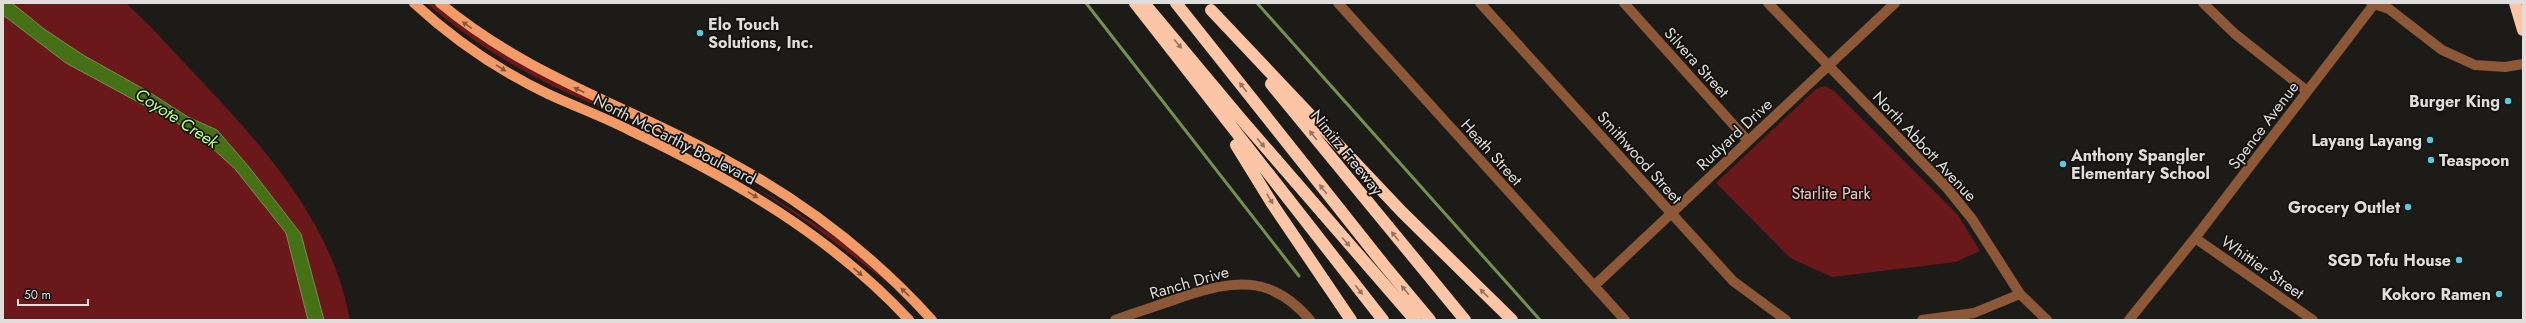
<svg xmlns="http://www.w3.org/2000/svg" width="2526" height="323" viewBox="0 0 2526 323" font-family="Jost,sans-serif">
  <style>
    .green { fill: #6b181b }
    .water { fill: #467015; stroke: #749151 }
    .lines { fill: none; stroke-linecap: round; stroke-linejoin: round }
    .stream { stroke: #749151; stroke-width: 3 }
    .minor { stroke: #8c5838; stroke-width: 10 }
    .major { stroke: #f39b66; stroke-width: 10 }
    .highway { stroke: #fbc5a6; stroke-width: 12 }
    .oneway { fill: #84563a }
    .oneway2 { fill: #937462 }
    .poi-dot { fill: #55cae0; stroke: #14120f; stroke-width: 1.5 }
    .labels { text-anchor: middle; stroke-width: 3.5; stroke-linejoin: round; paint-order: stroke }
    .poi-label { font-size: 16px; font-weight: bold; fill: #dfdedc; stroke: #14120f; text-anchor: end }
    .street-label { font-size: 16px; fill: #dfdedc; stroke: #14120f }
    .park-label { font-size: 16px; fill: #fac4c0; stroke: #14120f }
    .water-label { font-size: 17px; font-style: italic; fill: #befa89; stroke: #14120f }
  </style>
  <rect width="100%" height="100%" fill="#1d1b18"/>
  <path class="green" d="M3,3H126L150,26C229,113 328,199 350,320H3Z
    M426,3H435L637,121C557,93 491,58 426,3Z
    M1825,86L1834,91L1958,215L1980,251L1956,262L1832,277L1790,258L1716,183L1816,89Z
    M740,177L853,248L895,288L813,226Z"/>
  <path class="water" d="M3,3H12L44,29L83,55L149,92L188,117L217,130L249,167L301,234L324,320H308L286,233L235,169L197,134L66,63L3,15Z"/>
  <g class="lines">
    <path class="stream" d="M1086,3L1299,276
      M1257,3L1540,320"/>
    <path class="minor" d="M1338,3L1625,320
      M1480,3L1733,281L1786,320
      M1624,3L1748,141
      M1768,3L1947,188L1972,219L2020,294L2047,320
      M2203,3L2235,34L2307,91
      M2371,3L2389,9L2442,50L2475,65L2505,67L2523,64
      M2195,238L2313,320
      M1594,286L1895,3
      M1115,320C1137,312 1160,305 1182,297C1234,280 1271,274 1310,320
      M1922,320L1974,313L2020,294
      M2129,320L2195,238L2375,3"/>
    <path class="major" d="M414,3C454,40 500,71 548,94C576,107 604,117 631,131C733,179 832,237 909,320
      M440,3C530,78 629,106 728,161C804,202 874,256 932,320"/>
    <path class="highway" d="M1135,3L1383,320
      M1144,3L1241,119L1415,320
      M1176,3L1384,265L1430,320
      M2515,3L2523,30
      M1211,10L1402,212L1512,320
      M1271,84L1465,320
      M1236,145L1273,205L1351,320"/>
  </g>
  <defs><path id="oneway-solid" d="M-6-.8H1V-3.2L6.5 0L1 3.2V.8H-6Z"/></defs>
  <g class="oneway">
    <use href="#oneway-solid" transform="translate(467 25) rotate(-144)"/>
    <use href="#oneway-solid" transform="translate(501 68) rotate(32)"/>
    <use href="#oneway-solid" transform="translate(579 90) rotate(-155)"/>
    <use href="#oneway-solid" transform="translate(753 195) rotate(31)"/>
    <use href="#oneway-solid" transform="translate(858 272) rotate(41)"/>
    <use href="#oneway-solid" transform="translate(905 292) rotate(-137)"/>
  </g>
  <g class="oneway2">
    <use href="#oneway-solid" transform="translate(1178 44) rotate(50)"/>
    <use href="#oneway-solid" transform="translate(1243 87) rotate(-128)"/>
    <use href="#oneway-solid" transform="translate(1313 135) rotate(-129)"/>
    <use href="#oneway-solid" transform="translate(1261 143) rotate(49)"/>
    <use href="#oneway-solid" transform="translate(1323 189) rotate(-128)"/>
    <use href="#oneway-solid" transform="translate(1270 199) rotate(58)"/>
    <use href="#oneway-solid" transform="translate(1395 236) rotate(-129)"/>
    <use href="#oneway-solid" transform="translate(1346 242) rotate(49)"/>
    <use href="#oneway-solid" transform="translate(1359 290) rotate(52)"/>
    <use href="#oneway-solid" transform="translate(1405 290) rotate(-130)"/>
    <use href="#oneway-solid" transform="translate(1484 293) rotate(-136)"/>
  </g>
  <g class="poi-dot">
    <circle cx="700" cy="33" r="4"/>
    <circle cx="2508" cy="101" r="4"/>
    <circle cx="2430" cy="140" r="4"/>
    <circle cx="2431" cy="160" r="4"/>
    <circle cx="2063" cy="164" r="4"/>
    <circle cx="2408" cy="207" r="4"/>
    <circle cx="2459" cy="260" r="4"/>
    <circle cx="2499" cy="294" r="4"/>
  </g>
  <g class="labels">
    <g class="poi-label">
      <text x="708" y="30" text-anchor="start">Elo Touch<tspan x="708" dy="18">Solutions, Inc.</tspan></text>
      <text x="2500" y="107">Burger King</text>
      <text x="2422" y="146">Layang Layang</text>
      <text x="2071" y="161" text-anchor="start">Anthony Spangler<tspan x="2071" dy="18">Elementary School</tspan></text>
      <text x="2439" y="166" text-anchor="start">Teaspoon</text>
      <text x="2400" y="213">Grocery Outlet</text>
      <text x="2451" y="266">SGD Tofu House</text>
      <text x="2491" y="300">Kokoro Ramen</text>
    </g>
    <g class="street-label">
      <text transform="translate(1697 62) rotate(48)" y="6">Silvera Street</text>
      <text transform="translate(2263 125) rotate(-53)" y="6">Spence Avenue</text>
      <text transform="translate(1734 134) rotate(-43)" y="6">Rudyard Drive</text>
      <text transform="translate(675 139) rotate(27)" y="6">North McCarthy Boulevard</text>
      <text transform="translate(1925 146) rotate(47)" y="6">North Abbott Avenue</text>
      <text transform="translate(1347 152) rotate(51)" y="6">Nimitz Freeway</text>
      <text transform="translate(1492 152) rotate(48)" y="6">Heath Street</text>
      <text transform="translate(1640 157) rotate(48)" y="6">Smithwood Street</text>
      <text transform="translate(2263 267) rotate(35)" y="6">Whittier Street</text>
      <text transform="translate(1189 282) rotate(-16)" y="6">Ranch Drive</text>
    </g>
    <g class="park-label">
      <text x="1831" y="199">Starlite Park</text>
    </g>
    <g class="water-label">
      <text transform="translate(177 118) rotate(33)" y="6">Coyote Creek</text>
    </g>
  </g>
  <rect width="2526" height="323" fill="none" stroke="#dfdedc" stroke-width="8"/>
  <path d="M18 299v6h70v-6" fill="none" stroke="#dfdedc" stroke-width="2"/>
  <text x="24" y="299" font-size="12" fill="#dfdedc" stroke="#14120f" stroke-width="3" paint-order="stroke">50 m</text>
</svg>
